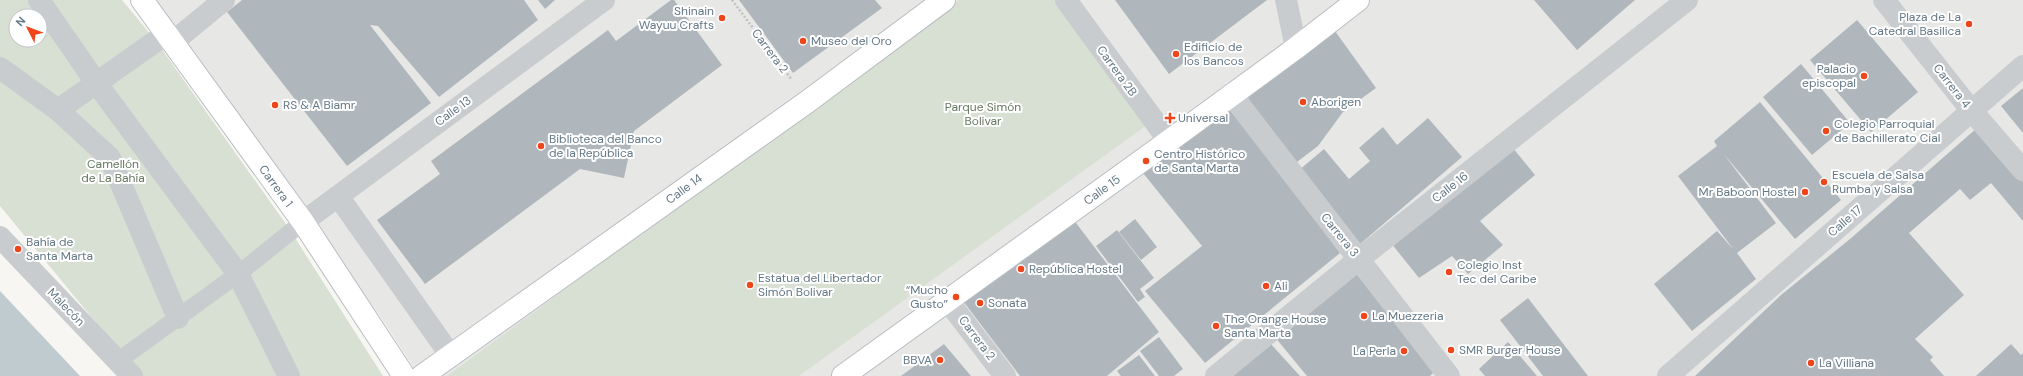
<svg xmlns="http://www.w3.org/2000/svg" width="2023" height="376" viewBox="0 0 2023 376" font-family="'DM Sans',sans-serif">
  <style>
    .built { fill: #e7e8e6 }
    .green { fill: #d8dfd3; fill-rule: evenodd }
    .water { fill: #bfcbcf }
    .building { fill: #afb7bc }
    .lines { fill: none; stroke-linecap: round; stroke-linejoin: round }
    .secondary-casing { stroke: #b8bec2; stroke-width: 24 }
    .path { stroke: #bfc2c4; stroke-width: 2.5; stroke-dasharray: 2 2; stroke-linecap: butt }
    .lane { stroke: #c9cccf; stroke-width: 17 }
    .street { stroke: #c9cccf; stroke-width: 22 }
    .secondary { stroke: #fff; stroke-width: 22 }
    .poi-dot { fill: #ef451a; stroke: #fff; stroke-width: 1.5 }
    .labels { text-anchor: middle; stroke-width: 4; stroke-linejoin: round; paint-order: stroke }
    .poi-label { font-size: 12px; fill: #637886; stroke: #fff; text-anchor: start }
    .street-label { font-size: 12px; fill: #637886; stroke: #fff }
    .park-label { font-size: 12px; fill: #65785f; stroke: #fff }
  </style>
  <rect width="100%" height="100%" fill="#f7f6f3"/>
  <path class="built" d="M155,0H2023V376H419L384,322Z"/>
  <path class="green" d="M0,0H122L156,41L288,227L383,376H140L0,206ZM16,16H40V40H16Z
    M959,0H1058L1147,125L799,376H447Z"/>
  <path class="water" d="M0,291L80,376H0Z"/>
  <path class="building" d="M242,0H524L538,20L439,97L378,26L370,25L431,103L347,166L227,12Z
    M538,0H555L545,9Z
    M671,0H674L722,65L634,131L624,178L580,169L425,284L377,220L440,174L431,161L608,30L616,41Z
    M739,0H875L882,8L793,73Z
    M1115,0H1267L1169,74Z
    M1534,0H1635L1577,50Z
    M1857,20L1918,92L1871,132L1810,60Z
    M1335,31L1376,88L1343,112L1318,146L1293,165L1250,110L1248,95Z
    M1801,64L1850,123L1812,155L1763,97Z
    M2023,88V133L2001,106Z
    M1225,100L1340,253L1205,363L1145,291L1202,246L1143,173Z
    M1760,102L1841,200L1795,239L1723,153L1776,223L1737,253L1756,279L1692,331L1654,284L1717,231L1734,250L1678,176L1717,146L1714,141Z
    M1428,118L1462,157L1360,244L1298,171L1324,149L1349,179L1370,161L1359,148L1383,127L1397,145Z
    M1977,128L2023,182V221L1991,183L1970,200L1960,189L1909,233L1964,295L1915,339L1933,357L1930,360L1944,376H1695L1781,295L1850,239Z
    M1512,147L1535,175L1480,221L1503,245L1468,274L1452,256L1419,278L1391,243Z
    M1073,219L1159,332L1107,376H1020L963,301Z
    M1135,219L1157,247L1141,260L1119,232Z
    M1117,230L1154,278L1140,289L1145,297L1138,302L1096,246Z
    M1356,271L1435,371L1430,376H1307L1274,336Z
    M1528,298L1588,376H1543L1500,320Z
    M1159,337L1183,369L1174,376H1159L1140,351Z
    M1269,342L1300,376H1231Z
    M1508,342L1537,376H1485L1479,369Z
    M944,344L971,376H901Z
    M2011,344L2021,355L2023,353V376H1976Z
    M1139,355L1155,376H1121L1117,371Z"/>
  <g class="lines">
    <g class="secondary-casing">
      <path id="secondary" d="M142,0L303,222L404,376
        M422,376L807,102L944,0
        M843,376L1169,141L1296,48L1358,0"/>
    </g>
    <path class="path" d="M732,0L792,80"/>
    <path class="lane" d="M118,361L238,274L303,222"/>
    <path class="street" d="M39,0L97,84L238,274L289,376
      M1066,0L1169,141
      M1286,0L1296,48
      M1884,0L1971,110L2023,170
      M173,42L224,0
      M0,68L58,110L110,158L178,318
      M1231,94L1449,376
      M58,110L156,41
      M338,196L451,356
      M303,222L604,0
      M0,237L132,376
      M948,301L1005,376
      M1216,376L1359,259L1687,0
      M1668,376L2023,66"/>
    <use href="#secondary" class="secondary"/>
  </g>
  <g class="poi-dot">
    <circle cx="722" cy="18" r="4"/>
    <circle cx="1969" cy="24" r="4"/>
    <circle cx="803" cy="41" r="4"/>
    <circle cx="1176" cy="54" r="4"/>
    <circle cx="1864" cy="76" r="4"/>
    <circle cx="1303" cy="102" r="4"/>
    <circle cx="275" cy="105" r="4"/>
    <path d="M1168 112h4v4h4v4h-4v4h-4v-4h-4v-4h4z"/>
    <circle cx="1826" cy="131" r="4"/>
    <circle cx="541" cy="146" r="4"/>
    <circle cx="1146" cy="161" r="4"/>
    <circle cx="1824" cy="182" r="4"/>
    <circle cx="1805" cy="192" r="4"/>
    <circle cx="18" cy="249" r="4"/>
    <circle cx="1021" cy="269" r="4"/>
    <circle cx="1449" cy="272" r="4"/>
    <circle cx="750" cy="285" r="4"/>
    <circle cx="1266" cy="286" r="4"/>
    <circle cx="956" cy="297" r="4"/>
    <circle cx="980" cy="303" r="4"/>
    <circle cx="1364" cy="316" r="4"/>
    <circle cx="1216" cy="326" r="4"/>
    <circle cx="1451" cy="350" r="4"/>
    <circle cx="1404" cy="351" r="4"/>
    <circle cx="940" cy="360" r="4"/>
    <circle cx="1811" cy="363" r="4"/>
  </g>
  <g class="labels">
    <g class="poi-label">
      <text x="714" y="15" text-anchor="end">Shinain<tspan x="714" dy="14">Wayuu Crafts</tspan></text>
      <text x="1961" y="21" text-anchor="end">Plaza de La<tspan x="1961" dy="14">Catedral Basilica</tspan></text>
      <text x="811" y="45">Museo del Oro</text>
      <text x="1184" y="51">Edificio de<tspan x="1184" dy="14">los Bancos</tspan></text>
      <text x="1856" y="73" text-anchor="end">Palacio<tspan x="1856" dy="14">episcopal</tspan></text>
      <text x="1311" y="106">Aborigen</text>
      <text x="283" y="109">RS &amp; A Biamr</text>
      <text x="1178" y="122">Universal</text>
      <text x="1834" y="128">Colegio Parroquial<tspan x="1834" dy="14">de Bachillerato Cial</tspan></text>
      <text x="549" y="143">Biblioteca del Banco<tspan x="549" dy="14">de la República</tspan></text>
      <text x="1154" y="158">Centro Histórico<tspan x="1154" dy="14">de Santa Marta</tspan></text>
      <text x="1832" y="179">Escuela de Salsa<tspan x="1832" dy="14">Rumba y Salsa</tspan></text>
      <text x="1797" y="196" text-anchor="end">Mr Baboon Hostel</text>
      <text x="26" y="246">Bahía de<tspan x="26" dy="14">Santa Marta</tspan></text>
      <text x="1457" y="269">Colegio Inst<tspan x="1457" dy="14">Tec del Caribe</tspan></text>
      <text x="1029" y="273">República Hostel</text>
      <text x="758" y="282">Estatua del Libertador<tspan x="758" dy="14">Simón Bolivar</tspan></text>
      <text x="1274" y="290">Ali</text>
      <text x="948" y="294" text-anchor="end">“Mucho<tspan x="948" dy="14">Gusto”</tspan></text>
      <text x="988" y="307">Sonata</text>
      <text x="1372" y="320">La Muezzeria</text>
      <text x="1224" y="323">The Orange House<tspan x="1224" dy="14">Santa Marta</tspan></text>
      <text x="1459" y="354">SMR Burger House</text>
      <text x="1396" y="355" text-anchor="end">La Perla</text>
      <text x="932" y="364" text-anchor="end">BBVA</text>
      <text x="1819" y="367">La Villiana</text>
    </g>
    <g class="street-label">
      <text transform="translate(770 51) rotate(53)" y="4">Carrera 2</text>
      <text transform="translate(1117 71) rotate(54)" y="4">Carrera 2B</text>
      <text transform="translate(1952 86) rotate(52)" y="4">Carrera 4</text>
      <text transform="translate(453 111) rotate(-36)" y="4">Calle 13</text>
      <text transform="translate(276 186) rotate(54)" y="4">Carrera 1</text>
      <text transform="translate(1450 187) rotate(-38)" y="4">Calle 16</text>
      <text transform="translate(684 189) rotate(-36)" y="4">Calle 14</text>
      <text transform="translate(1102 190) rotate(-36)" y="4">Calle 15</text>
      <text transform="translate(1845 221) rotate(-41)" y="4">Calle 17</text>
      <text transform="translate(1340 235) rotate(51)" y="4">Carrera 3</text>
      <text transform="translate(66 307) rotate(46)" y="4">Malecón</text>
      <text transform="translate(977 338) rotate(53)" y="4">Carrera 2</text>
    </g>
    <g class="park-label">
      <text x="983" y="111">Parque Simón<tspan x="983" dy="14">Bolivar</tspan></text>
      <text x="113" y="168">Camellón<tspan x="113" dy="14">de La Bahía</tspan></text>
    </g>
  </g>
  <g transform="translate(28 28) rotate(312)"><circle r="19" fill="#ffffff" stroke="#c1c9cf"/>
  <path d="M0-3L7 15L0 10L-7 15Z" fill="#ef451a"/>
  <text y="-6" font-size="11" font-weight="bold" text-anchor="middle" fill="#637886">N</text>
  </g>
</svg>
